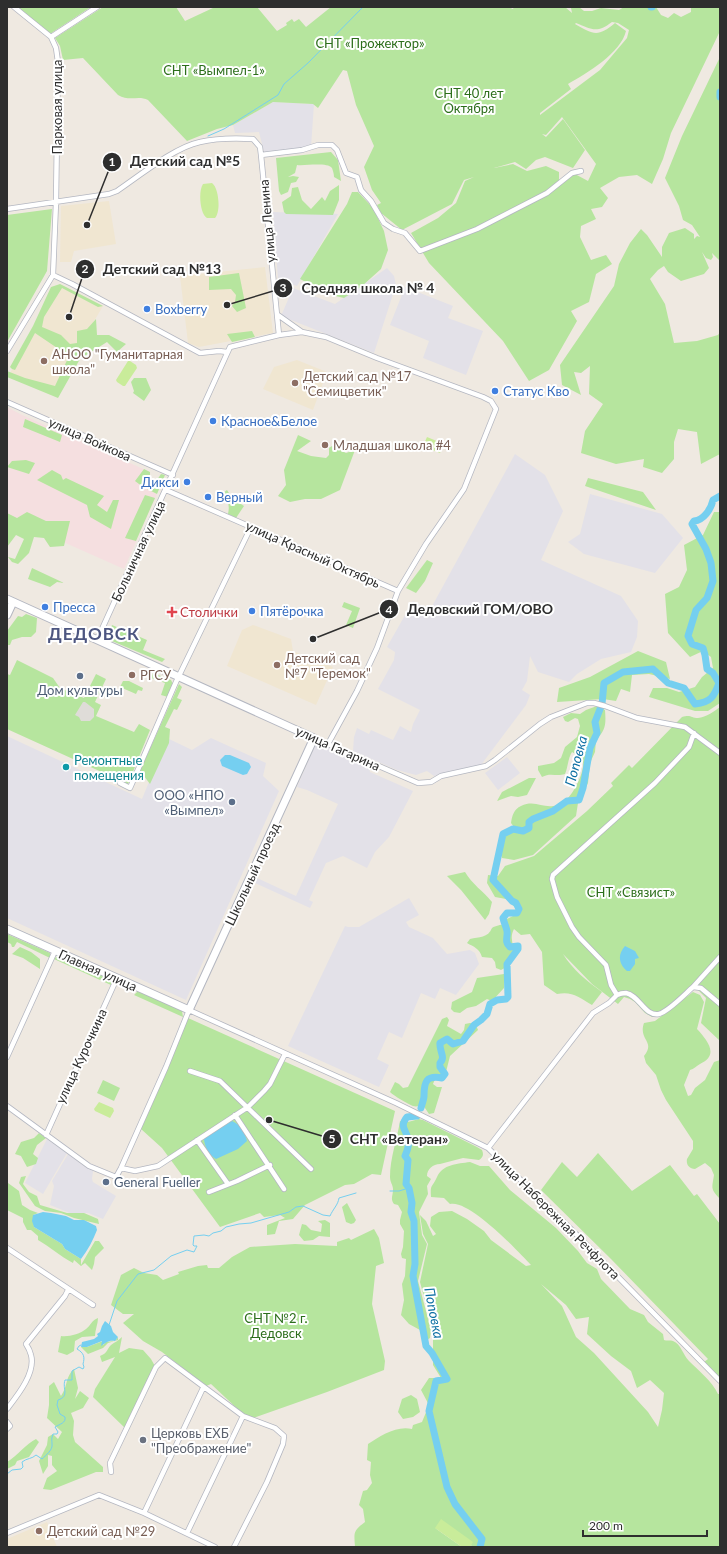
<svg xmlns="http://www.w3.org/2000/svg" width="727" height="1554" viewBox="0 0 727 1554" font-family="Lato,sans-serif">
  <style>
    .industrial { fill: #e3e1e8 }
    .education { fill: #f0e6d1 }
    .medical { fill: #f5dfe0 }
    .green { fill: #b6e59e; fill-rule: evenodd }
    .pitch { fill: #c9ec9a }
    .plaza { fill: #dfdcd8 }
    .water { fill: #75cff0 }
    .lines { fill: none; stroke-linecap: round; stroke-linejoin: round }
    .stream { stroke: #75cff0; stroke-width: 1 }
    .river { stroke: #75cff0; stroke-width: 7 }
    .street-casing { stroke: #b4b7c1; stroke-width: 6 }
    .secondary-casing { stroke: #b4b7c1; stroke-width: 9 }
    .street { stroke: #fff; stroke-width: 4.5 }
    .secondary { stroke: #fff; stroke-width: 7 }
    .shop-dot { fill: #3f7fe0; stroke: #fff; stroke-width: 1.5 }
    .education-dot { fill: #8d6e63; stroke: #fff; stroke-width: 1.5 }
    .health-dot { fill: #e0444e; stroke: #fff; stroke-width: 1.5 }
    .service-dot { fill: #5c6f8a; stroke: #fff; stroke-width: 1.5 }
    .culture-dot { fill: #0f9aa8; stroke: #fff; stroke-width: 1.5 }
    .worship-dot { fill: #6b7280; stroke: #fff; stroke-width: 1.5 }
    .labels { text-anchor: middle; stroke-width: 4; stroke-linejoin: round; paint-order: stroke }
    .park-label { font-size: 13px; fill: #2c6e1b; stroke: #fff }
    .street-label { font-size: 13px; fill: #2e2e2e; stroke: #fff }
    .shop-label { font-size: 13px; fill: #366cbe; stroke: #fff; text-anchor: start }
    .education-label { font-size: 13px; fill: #785e54; stroke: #fff; text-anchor: start }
    .health-label { font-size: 13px; fill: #be3a42; stroke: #fff; text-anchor: start }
    .service-label { font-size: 13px; fill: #4e5e75; stroke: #fff }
    .culture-label { font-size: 13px; fill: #0d838f; stroke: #fff; text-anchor: start }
    .worship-label { font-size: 13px; fill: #5b616d; stroke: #fff; text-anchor: start }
    .water-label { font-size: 14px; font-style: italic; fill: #0d6fa3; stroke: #fff }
    .district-label { font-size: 17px; font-weight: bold; letter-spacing: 1px; fill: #4d5680; stroke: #fff }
    .leader { fill: none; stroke: #2e2e2e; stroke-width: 1.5 }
    .callout-dot { fill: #2e2e2e; stroke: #fff; stroke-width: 1.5 }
    .mark-label { font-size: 12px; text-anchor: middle; font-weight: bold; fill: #fff }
    .callout-label { font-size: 14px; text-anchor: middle; font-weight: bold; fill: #2e2e2e; stroke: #fff; stroke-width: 4; stroke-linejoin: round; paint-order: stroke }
  </style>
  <rect width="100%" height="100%" fill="#efe9e1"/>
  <path class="industrial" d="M273,102L314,104L311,147L264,152L259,132L235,133L233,125Z
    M273,212L338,214L297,286L278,279Z
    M387,268L394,276L396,285L374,353L281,316L293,288L335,304Z
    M405,287L453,306L448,318L483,331L466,375L423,358L429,341L390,325Z
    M515,454L545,475L563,511L541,560L621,596L638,621L637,637L631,652L601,659L577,674L569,682L538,672L530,656L527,681L522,690L530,695L526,705L481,765L451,771L434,776L427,771L416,775L397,770L353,751L354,737L357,728L369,734L371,730L393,740L400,726L411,732L413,724L420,710L378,689L394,660L395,652L387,647L413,601L430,610Z
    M590,494L662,514L683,538L655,573L584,554L568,542L580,534Z
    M7,736L142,799L167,738L192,750L211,738L266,763L263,776L279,791L186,1000L7,918Z
    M325,745L368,764L370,772L413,791L389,837L375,852L367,868L343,856L326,863L309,900L313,902L310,908L255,883L257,878L296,896L338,804L307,790L297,787L315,746Z
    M507,757L520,773L498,790L485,773Z
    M409,898L419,915L406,922L409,927L433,938L447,954L470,950L475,953L479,964L456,995L440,988L435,999L421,993L402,1038L389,1032L377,1059L389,1065L379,1087L288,1046L345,926L348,927H359Z
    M47,1139L67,1153L43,1194L25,1183Z
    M68,1154L81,1164L93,1171L92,1179L93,1182L116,1196L103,1219L88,1213H70L50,1205L54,1186L52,1181Z"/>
  <path class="education" d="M109,201L116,244L74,251L71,262H60L61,206Z
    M265,267L273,333L199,347L188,343L180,276Z
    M60,284L103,306L53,390L10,373Z
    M297,360L327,372L313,410L263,389L274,367Z
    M253,625L291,639L293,651L333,667L316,705L227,666L242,630Z
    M47,1522L57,1547H7V1539Z"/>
  <path class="medical" d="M7,407L20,414L150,472L143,487L157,494L124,569L7,517Z"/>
  <path class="green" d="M16,7H91L50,34Z
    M103,7H176L185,21L215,7H257L277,31L287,25L286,23L292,19L294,22L299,19L306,27L331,7H508L513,9L514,7H565L572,13L571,8L579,7L584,11H592L601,8L619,10L624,7H656L661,15L668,18L674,13L681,17L691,12V7H720V31L671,133L663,159L652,184L637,175L619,177L600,188L608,198L602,207L591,209L596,219L581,226L580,237L591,260L606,255L612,264L596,274L589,302L571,311L577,321L549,370L529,381L503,341L429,263L411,233L438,218L456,203L465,181L474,177L464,180L452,204L402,230L381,213L377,205L381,203L372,190L364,167L374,146L356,105L347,71L343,70L318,108L313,104L273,102L233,125L217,129L187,141L148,100C138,95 130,102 118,95L83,58L63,60L60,46L55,38ZM612,22L618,23L629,30L627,38L600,70L540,115V113L571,89L568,84C587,73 621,53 626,31L615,23C598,37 594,35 575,24L576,23C592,29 596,34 612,22ZM562,117L596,164L588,181L575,174L564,182H559V172L546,166L527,171L513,164L494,168L515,162L526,169L536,160L545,157L573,168L585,150L563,119L546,137L542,134L546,135Z
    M720,57V261L712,253L713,257L711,260L706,258L702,252L709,268L704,274L681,281L668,272L664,266L658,270L650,279L665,304L674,343L697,341L718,335L720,332V454L701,464L697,432L678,429L674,442V459L662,473L643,467L644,459L616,464L581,453L585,431L603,404L589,394L590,366L581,373L574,372L581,395L562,385L560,365L614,286L619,264L630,243L641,229L647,235L662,257V247L669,233L685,228L694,234V239L697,236L700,237L692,225L683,220L679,206L665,178L682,136Z
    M331,152L338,160L341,181L334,177C334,174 333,171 332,168C327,162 305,166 297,165L295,173L288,177L293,176L299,177L296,182L291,183L288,192L281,195L279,191L276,158Z
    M339,185V200L333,215L286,214L284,212L282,202L291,196L292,188L298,187L302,200L311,209L322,197L325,201L330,191Z
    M352,192H358L373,208L384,231L388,250L381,269L362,286L344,298L331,295L300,279L347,204Z
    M52,209L47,271L7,342V215Z
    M239,273L246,308L237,312L232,306L235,302L236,295L231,289L209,290V277Z
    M60,284L103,306L98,307L62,288L44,317L42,327L61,335L70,344L77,343V331L87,329L96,319L97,335H109L126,344L117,352L107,342L80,359L58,398L7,377V371L25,378L55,386L69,356L35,333L15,370L12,369L10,367L33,326L51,287Z
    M252,331L255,337L232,342L227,334Z
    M134,378H146L151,390L144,401L133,393L134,391L131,382Z
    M25,419L62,435L60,442L23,427Z
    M298,435L311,441L297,451L311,456L326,458L329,455V448L332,446L346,453L355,450L340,490L321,499H305L290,502L278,496L286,485L284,470Z
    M26,460L35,463L29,474L7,467L12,461Z
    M144,469L150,472V481L155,483L161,474L165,475L157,494L143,487L135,481Z
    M52,470L61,475L63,480L66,478L104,496L97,505L107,512L113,500H119L111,529L90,517L87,505L37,480Z
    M588,478L643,492L656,510L585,486Z
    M227,490L232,498L244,506L236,518L228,514C230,505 228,500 223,493Z
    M145,495L155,498L136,541L125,538Z
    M27,512L46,521H70L64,546L50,547L44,538L34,537L29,553L18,564L12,562L8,557L15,559L24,539L16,535L7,547V513L17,518Z
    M714,512H720V703L708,711H695L649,697L653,688H667L679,692L695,687L702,677L713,668L711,657L703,651L690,657L668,633L665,594L679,587L687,570L684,545L703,535Z
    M427,560L433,563L425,581L416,593L406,588Z
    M32,568L64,583L57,582L50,587L28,579Z
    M344,602L360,608L353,628L346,625L352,611L342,607Z
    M26,614L37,618L36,632L31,637H22L12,640L10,645H7V631L18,616L22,617Z
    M112,625L147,640L143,650L165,659L162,662L107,639Z
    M638,651L666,662L670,679L649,674L632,675L630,692L621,689L616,701L603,699L557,702L559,688L590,677Z
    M17,660L53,678L60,688L84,698L96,674L106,679L95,702L101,705L96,716L134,732L139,724L150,730L128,784L7,729V674L10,675Z
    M153,673L171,680L173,684L168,697L161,695L165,683L151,678Z
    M123,681H129L143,688L142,691L138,690L136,694L120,687Z
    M179,684L182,687L177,698L182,700L177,710L174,709L165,727L170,729L169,743L150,784L144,776L135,782Z
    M597,706L605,710C606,724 606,730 596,740L595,752L590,763L588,783L578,803L576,816L533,855L514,860L502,858L500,850L504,843L505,835L512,831L514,827L511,823C512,816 514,809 521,806C536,799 544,810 557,805C561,803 565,801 568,798C574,792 587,768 582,759C580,756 575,754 572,752C568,758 568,767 565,774C556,777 551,772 542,777L538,770V766L554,763L561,758L565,747L577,737L580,726L578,719L575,718L568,722L565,721L563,717L571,713L580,714L586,710Z
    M720,707V1041L701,1023L706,998L698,990H692L661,1016L652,1017L645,1013L635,1002L630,999L624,997L618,1004L592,984L563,954C572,969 588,982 602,992L592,1005C579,997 572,991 557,994L544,985L542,952L530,934L521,935L514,929C505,946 528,955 501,970L496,968L495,962L492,958L482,957C479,948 474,947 467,943L470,939C479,937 488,938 492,928C496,925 500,926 505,923V920L517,914V909L506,899L495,897L487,883L488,875L498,876L505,866L534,856L587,811L613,786L611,783L629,765L632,768L682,717C691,714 691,718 698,718C706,717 715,711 720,707Z
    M529,778H536L527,795L518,797L511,796L497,801L502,792Z
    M465,872C472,884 483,891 492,902L489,914L485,920L461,890L447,876Z
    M7,934L50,953V958L17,942L14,947H12L11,944L7,942Z
    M20,947L31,952L40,959V969L23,958L12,954Z
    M56,957L75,966L77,963L112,980L111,985L54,959Z
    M504,974V988L492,1001L487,999L476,1006L467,1008L460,1013L454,1012L451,1009L452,1002L472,992L477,978Z
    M139,990L182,1011L183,1017L134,995Z
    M693,992L700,995L704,1002L697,1029C707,1040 720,1055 700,1064C696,1066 694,1069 690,1070L684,1085L688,1096L691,1095L695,1088L705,1080L714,1062L720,1060V1199C710,1189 712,1188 714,1175L711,1168L705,1163L695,1169C689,1168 686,1165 687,1159L693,1149V1141L666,1100L661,1090L656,1075L646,1063L644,1056C656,1041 638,1040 644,1023L655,1021Z
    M447,1017L449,1020L447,1026L461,1034L464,1030L465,1024L470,1023L476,1025L478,1030L450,1056L446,1072L435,1079L433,1084L437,1087H442L434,1113L429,1114L423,1105C420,1106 416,1107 413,1106C408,1104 394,1096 390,1092L395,1082L399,1084L403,1088L408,1087L442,1019Z
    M188,1018L395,1111L381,1175L372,1174L354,1184L345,1185L305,1205L293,1219L279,1221L275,1234L267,1235V1225L285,1218L280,1215L264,1217L260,1213L220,1227L162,1148L141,1129Z
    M103,1080L120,1088L114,1101L97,1093Z
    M419,1119L423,1120L477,1147L482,1150C484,1155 483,1157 479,1160L463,1158L440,1164C433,1164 427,1169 427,1176L431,1179L427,1186L428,1194L419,1212L422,1235L427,1244L418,1281L431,1330L430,1338L427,1340L424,1337L420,1330L409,1324L401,1315L404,1300L402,1284L405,1276L406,1259L402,1258L401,1254L403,1247L404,1231L400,1224V1220L402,1212L398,1205L394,1204C390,1199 393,1196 393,1189C393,1185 390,1182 390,1177C390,1158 397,1140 400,1121L408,1122Z
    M39,1133L46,1138L37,1145L33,1154L38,1158L36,1164L27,1167L21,1156L15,1154L21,1142L34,1138Z
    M598,1153L632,1191L670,1165L694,1196L697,1194L720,1224V1378L704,1362L708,1359L611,1259L541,1190L562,1162L577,1177Z
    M470,1162L480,1166H489L510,1190L556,1228L578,1251L587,1263L597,1269L601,1279L630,1309L644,1315L648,1322L663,1334L664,1340C666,1341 671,1340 673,1341C681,1344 683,1355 689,1361C699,1371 712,1381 718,1394H720V1547H470L472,1546L435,1528L462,1547H355C354,1532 353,1531 365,1522L363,1509L359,1505L363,1491L367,1490L372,1483L370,1475L371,1462L367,1460L368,1444C380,1436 397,1425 412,1429L413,1425L422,1422L429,1405L421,1390L429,1378H441L433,1365V1331L420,1282L428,1244L423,1234L420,1215L426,1221L433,1236L436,1234L430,1226L431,1217L439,1212L452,1211L467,1219L484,1231L491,1240L526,1266L531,1265C518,1251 469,1199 450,1204L444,1198L431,1197C430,1184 432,1188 437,1177C443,1164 457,1164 470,1162ZM541,1284L566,1305L576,1319L589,1317L587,1334L611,1356L631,1371L637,1388L650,1380L664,1393L662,1410L658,1427L648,1412L594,1353L576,1337L562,1306Z
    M26,1176L23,1184L29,1192L37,1196L40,1205L67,1213H84L98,1219L99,1224L74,1218L61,1213L45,1211L35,1206L19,1183L21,1177Z
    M8,1183L19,1191L22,1205L30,1210L38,1213L33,1215L34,1227L62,1244L65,1249L81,1259V1265L95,1241H99L104,1248L95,1257L94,1264L92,1270L85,1263L81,1266L74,1260L73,1263C60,1256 50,1247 38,1240V1236L31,1230H27L23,1222V1218L7,1210V1184Z
    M347,1203L356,1220L354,1223L351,1224L346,1222L342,1207Z
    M325,1220L330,1223V1237L319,1236L313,1240L304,1241L299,1235L302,1224L306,1225L311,1230L321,1232L322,1224L318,1221Z
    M374,1229L379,1238L384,1263L376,1266L372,1304L385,1361L384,1370L327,1392L253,1418L244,1415L211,1384L206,1386L162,1352L143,1341L123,1323L134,1314H123L111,1305L121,1275L134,1268L144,1273L157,1275L163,1280L179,1274L178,1272L198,1266L207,1265L208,1268H219L232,1257L250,1247L295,1244L337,1246V1242L349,1238L351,1240Z
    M98,1318C98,1324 95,1330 95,1336L82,1337L75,1341L74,1351L67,1355L58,1352L61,1336C69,1337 80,1334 86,1329C91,1325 92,1320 98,1318Z
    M118,1337V1340L108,1343L103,1348L88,1354L81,1347H87L103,1341V1345L106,1342L115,1341Z
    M122,1337L119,1353L129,1348L143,1350L151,1359L156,1368L126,1429L93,1397L95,1389L115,1357L102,1362L100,1356C108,1353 106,1350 111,1345C115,1342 118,1341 122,1337Z
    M74,1369L78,1388L75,1399L80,1391L89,1398L83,1408L71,1413L74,1421L73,1435L75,1442L103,1467V1472H96L51,1490L43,1489L47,1478L57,1471L52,1465V1456L48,1455V1466L43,1474L39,1461L47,1445L48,1437L53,1434L58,1439L62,1432L47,1418L49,1405V1386L54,1382L61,1396C68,1386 65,1377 74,1369Z
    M411,1395L417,1399L420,1412L413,1417L403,1419L398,1412L402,1399Z
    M36,1439L39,1442L29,1457L17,1461L15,1465L7,1469V1462C17,1456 27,1443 36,1439Z"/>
  <path class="pitch" d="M212,183C219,188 221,212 215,218H207C200,214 198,191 203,184Z
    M128,361H130L136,365L137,368L125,386H123L117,382L116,380Z
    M427,437L444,444L440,453L423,446Z
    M99,1102L113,1108L114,1111L110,1118L95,1111L94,1109Z
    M441,1519L473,1542L470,1547H462L435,1528Z"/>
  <path class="plaza" d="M83,702H85L94,709V717L90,721H81L79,717L75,715Z"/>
  <path class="water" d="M225,755H230L249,763L251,767L247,774L243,775L222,766L220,760Z
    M625,946L635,951L639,958L635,959V964L630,971H627C619,964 617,955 625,946Z
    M232,1121C240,1124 245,1133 247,1141L238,1149L216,1159C209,1155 204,1146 204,1138Z
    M43,1212L51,1213L66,1216L74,1220H84L96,1226L97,1230C93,1240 88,1250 81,1259L65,1249L62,1244L34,1227L32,1221L33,1215Z
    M105,1321L111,1326L113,1332L118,1337L115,1341C108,1340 106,1343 101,1346L102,1341L87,1347H81L82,1342L94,1339L98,1336L97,1334L100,1332L102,1326Z"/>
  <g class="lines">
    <path class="stream" d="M208,136L224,129L278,95L284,84L308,63L363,7
      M390,1191H399L409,1188
      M109,1325L117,1301L138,1274L154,1270L171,1256L187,1250L194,1252L197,1246H194L193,1245L194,1236L204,1235L209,1236L213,1233L221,1231L226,1227L239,1224L251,1223L289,1212L296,1207L303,1206L323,1215L330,1216C333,1209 338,1205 339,1198L356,1193
      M7,1474L12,1470L21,1469L23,1467L22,1462C27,1458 32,1459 36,1455L42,1459C46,1455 53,1450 52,1444C52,1440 51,1439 53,1434H57L58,1432L55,1427C60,1424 66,1423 65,1417L60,1414L57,1405L58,1400C70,1396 62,1389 65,1380H72V1371L79,1367L83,1369L84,1367L83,1364C85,1357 84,1353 77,1349L79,1346L81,1345"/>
    <path class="river" d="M651,7H652
      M720,92V97
      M421,1108C422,1104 424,1099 424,1096C424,1082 426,1075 442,1078L445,1074L440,1067V1063C446,1057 439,1051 440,1043L447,1039L453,1044L463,1041L474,1025L481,1020L487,1014L490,1004L497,1000L506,999L508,997L507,964L518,949V946L510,947C504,942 508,937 507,931C506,926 504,923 503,918L507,913H517L519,909L516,903L512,901L493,880L503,834L513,829L523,831L529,828V822L533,819L553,811L567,801L579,800L583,788L590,748L597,733L595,722L602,704L604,683L623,672L653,669L668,683L684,688L695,704C711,702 714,697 719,683L713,673L707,669L705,655L703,648L692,644L688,636L696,610L707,598L713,581L711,563L706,549L692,524L694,521C704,520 711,509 713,500L720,496
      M417,1116L407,1117C399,1127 406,1129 408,1139C410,1145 407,1151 405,1156L408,1160L406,1184L409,1188L412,1203L411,1212L414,1221L415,1264L413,1276L426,1346L432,1353L447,1379L436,1381L429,1411L447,1487L455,1504L482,1539L480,1547"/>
    <g class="street-casing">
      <path id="street" d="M14,7L51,37L56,48L58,62L56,202L53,275
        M51,37L97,7
        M261,155L302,150L318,145H332L337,150L346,173L357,177L361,190L371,201L384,223L393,229L405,233L420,251L477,229L547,193L572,173L581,171
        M7,209L109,194L117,191C139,176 175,147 200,142C217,138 235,138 253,139L260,147L261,155L279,335
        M278,315L302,332
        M7,351L53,275L72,284L200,353L219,351L227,352
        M7,402L173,475
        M166,490L398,591
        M97,640L230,347L279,335L302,332L326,337L377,358L483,397L491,401L496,409L464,489L426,544L398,591L377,648L357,691L328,744
        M314,738L418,783L431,782L441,776L486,766L495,760L540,724L551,717L587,703H594L605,706L637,718L685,727L720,753
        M120,783L130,788L176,682L251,527
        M693,987L720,957
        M617,995L611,985L606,965L579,937L572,927L557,897L552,879L553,875L655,783L689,747L694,733
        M7,1057L55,951
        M190,1071L220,1081L311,1169
        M7,1106L89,1166L116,1177L121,1168L166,1067L189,1010L396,1103L488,1148L580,1238L720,1381
        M235,1115L284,1189
        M46,1135L117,978
        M197,1140L228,1184
        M488,1148L593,1013L609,1003L617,995C619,994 623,993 626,993C639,995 645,1017 659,1014C669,1011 685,994 693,987L701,988L720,1004
        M121,1168L135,1171L158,1166L248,1107L264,1091L270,1084L285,1054
        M209,1192L237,1181L270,1165
        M7,1248L93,1305
        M7,1409C17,1396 36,1373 31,1355C30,1351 28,1347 26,1344L65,1296L68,1290
        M7,1422L10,1426L7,1429
        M111,1472L110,1463L156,1367L165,1358L243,1416L275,1428L284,1436L283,1444L267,1482L234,1547
        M144,1513L203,1388
        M7,1533L99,1495L144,1513L215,1547
        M187,1533L243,1416"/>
    </g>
    <g class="secondary-casing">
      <path id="secondary" d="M7,599L314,738L189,1010L7,929
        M7,615L13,602"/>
    </g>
    <use href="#street" class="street"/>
    <use href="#secondary" class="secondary"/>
  </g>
  <g class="shop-dot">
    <circle cx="147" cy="309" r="4"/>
    <circle cx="495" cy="391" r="4"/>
    <circle cx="213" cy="421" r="4"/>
    <circle cx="187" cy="482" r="4"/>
    <circle cx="208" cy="497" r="4"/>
    <circle cx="45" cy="607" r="4"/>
    <circle cx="252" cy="611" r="4"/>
  </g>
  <g class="education-dot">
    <circle cx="44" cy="361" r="4"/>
    <circle cx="295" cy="383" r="4"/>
    <circle cx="325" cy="445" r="4"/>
    <circle cx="277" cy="665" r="4"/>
    <circle cx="132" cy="675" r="4"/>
    <circle cx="39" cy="1531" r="4"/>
  </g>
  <path class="health-dot" d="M170 606h4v4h4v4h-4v4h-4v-4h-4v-4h4z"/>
  <g class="service-dot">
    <circle cx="80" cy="676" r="4"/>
    <circle cx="232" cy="802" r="4"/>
    <circle cx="106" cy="1182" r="4"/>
  </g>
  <circle class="culture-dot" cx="66" cy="767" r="4"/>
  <circle class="worship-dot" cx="143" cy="1440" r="4"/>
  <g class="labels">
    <g class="park-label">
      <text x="370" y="48">СНТ «Прожектор»</text>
      <text x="214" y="75">СНТ «Вымпел-1»</text>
      <text x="469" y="98">СНТ 40 лет<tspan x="469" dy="15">Октября</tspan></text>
      <text x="631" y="897">СНТ «Связист»</text>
      <text x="276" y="1323">СНТ №2 г.<tspan x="276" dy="15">Дедовск</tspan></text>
    </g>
    <g class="street-label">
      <text transform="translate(57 107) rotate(-90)" y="5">Парковая улица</text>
      <text transform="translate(267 221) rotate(-95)" y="5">улица Ленина</text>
      <text transform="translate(90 439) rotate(24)" y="5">улица Войкова</text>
      <text transform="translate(138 551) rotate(-65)" y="5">Больничная улица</text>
      <text transform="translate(313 554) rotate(24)" y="5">улица Красный Октябрь</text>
      <text transform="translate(338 748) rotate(24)" y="5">улица Гагарина</text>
      <text transform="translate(252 874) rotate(-65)" y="5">Школьный проезд</text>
      <text transform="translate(98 970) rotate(24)" y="5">Главная улица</text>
      <text transform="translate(81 1056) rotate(-65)" y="5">улица Курочкина</text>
      <text transform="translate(556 1215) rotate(45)" y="5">улица Набережная Речфлота</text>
    </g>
    <g class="shop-label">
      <text x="155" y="314">Boxberry</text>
      <text x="503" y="396">Статус Кво</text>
      <text x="221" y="426">Красное&amp;Белое</text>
      <text x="179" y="487" text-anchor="end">Дикси</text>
      <text x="216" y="502">Верный</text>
      <text x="53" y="612">Пресса</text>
      <text x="260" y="616">Пятёрочка</text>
    </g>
    <g class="education-label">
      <text x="52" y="359">АНОО "Гуманитарная<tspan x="52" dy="15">школа"</tspan></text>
      <text x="303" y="381">Детский сад №17<tspan x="303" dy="15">"Семицветик"</tspan></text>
      <text x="333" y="450">Младшая школа #4</text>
      <text x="285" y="663">Детский сад<tspan x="285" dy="15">№7 "Теремок"</tspan></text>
      <text x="140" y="680">РГСУ</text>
      <text x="47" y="1536">Детский сад №29</text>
    </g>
    <g class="health-label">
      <text x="180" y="617">Столички</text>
    </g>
    <g class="service-label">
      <text x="80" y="695">Дом культуры</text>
      <text x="224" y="800" text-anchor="end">ООО «НПО<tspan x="224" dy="15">«Вымпел»</tspan></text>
      <text x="114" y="1187" text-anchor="start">General Fueller</text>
    </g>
    <g class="culture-label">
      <text x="74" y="765">Ремонтные<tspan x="74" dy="15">помещения</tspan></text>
    </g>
    <g class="worship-label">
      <text x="151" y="1438">Церковь ЕХБ<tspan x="151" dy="15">"Преображение"</tspan></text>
    </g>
    <g class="water-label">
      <text transform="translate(576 761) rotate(-75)" y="5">Поповка</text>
      <text transform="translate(434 1313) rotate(79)" y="5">Поповка</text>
    </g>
    <g class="district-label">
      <text x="94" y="640">ДЕДОВСК</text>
    </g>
  </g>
  <path class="leader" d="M87 225L112 162M69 317L85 269M227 305L283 288M313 639L389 609M269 1120L332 1139"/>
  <g class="callout-dot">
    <circle cx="87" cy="225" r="4"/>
    <circle cx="69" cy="317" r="4"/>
    <circle cx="227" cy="305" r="4"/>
    <circle cx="313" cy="639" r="4"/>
    <circle cx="269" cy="1120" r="4"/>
    <circle cx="112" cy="162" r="10"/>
    <circle cx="85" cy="269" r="10"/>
    <circle cx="283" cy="288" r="10"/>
    <circle cx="389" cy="609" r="10"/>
    <circle cx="332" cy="1139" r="10"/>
  </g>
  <g class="mark-label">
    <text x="112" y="166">1</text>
    <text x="85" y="273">2</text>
    <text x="283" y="292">3</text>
    <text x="389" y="614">4</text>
    <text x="332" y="1143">5</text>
  </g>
  <g class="callout-label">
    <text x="185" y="166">Детский сад №5</text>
    <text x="162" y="274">Детский сад №13</text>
    <text x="368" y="293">Средняя школа № 4</text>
    <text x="480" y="614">Дедовский ГОМ/ОВО</text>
    <text x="399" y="1144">СНТ «Ветеран»</text>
  </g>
  <rect width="727" height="1554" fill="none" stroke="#2e2e2e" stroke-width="16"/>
  <path d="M583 1530v6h124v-6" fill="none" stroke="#2e2e2e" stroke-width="2"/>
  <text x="589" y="1530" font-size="12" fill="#2e2e2e" stroke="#ffffff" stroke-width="3" paint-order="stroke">200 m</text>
</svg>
